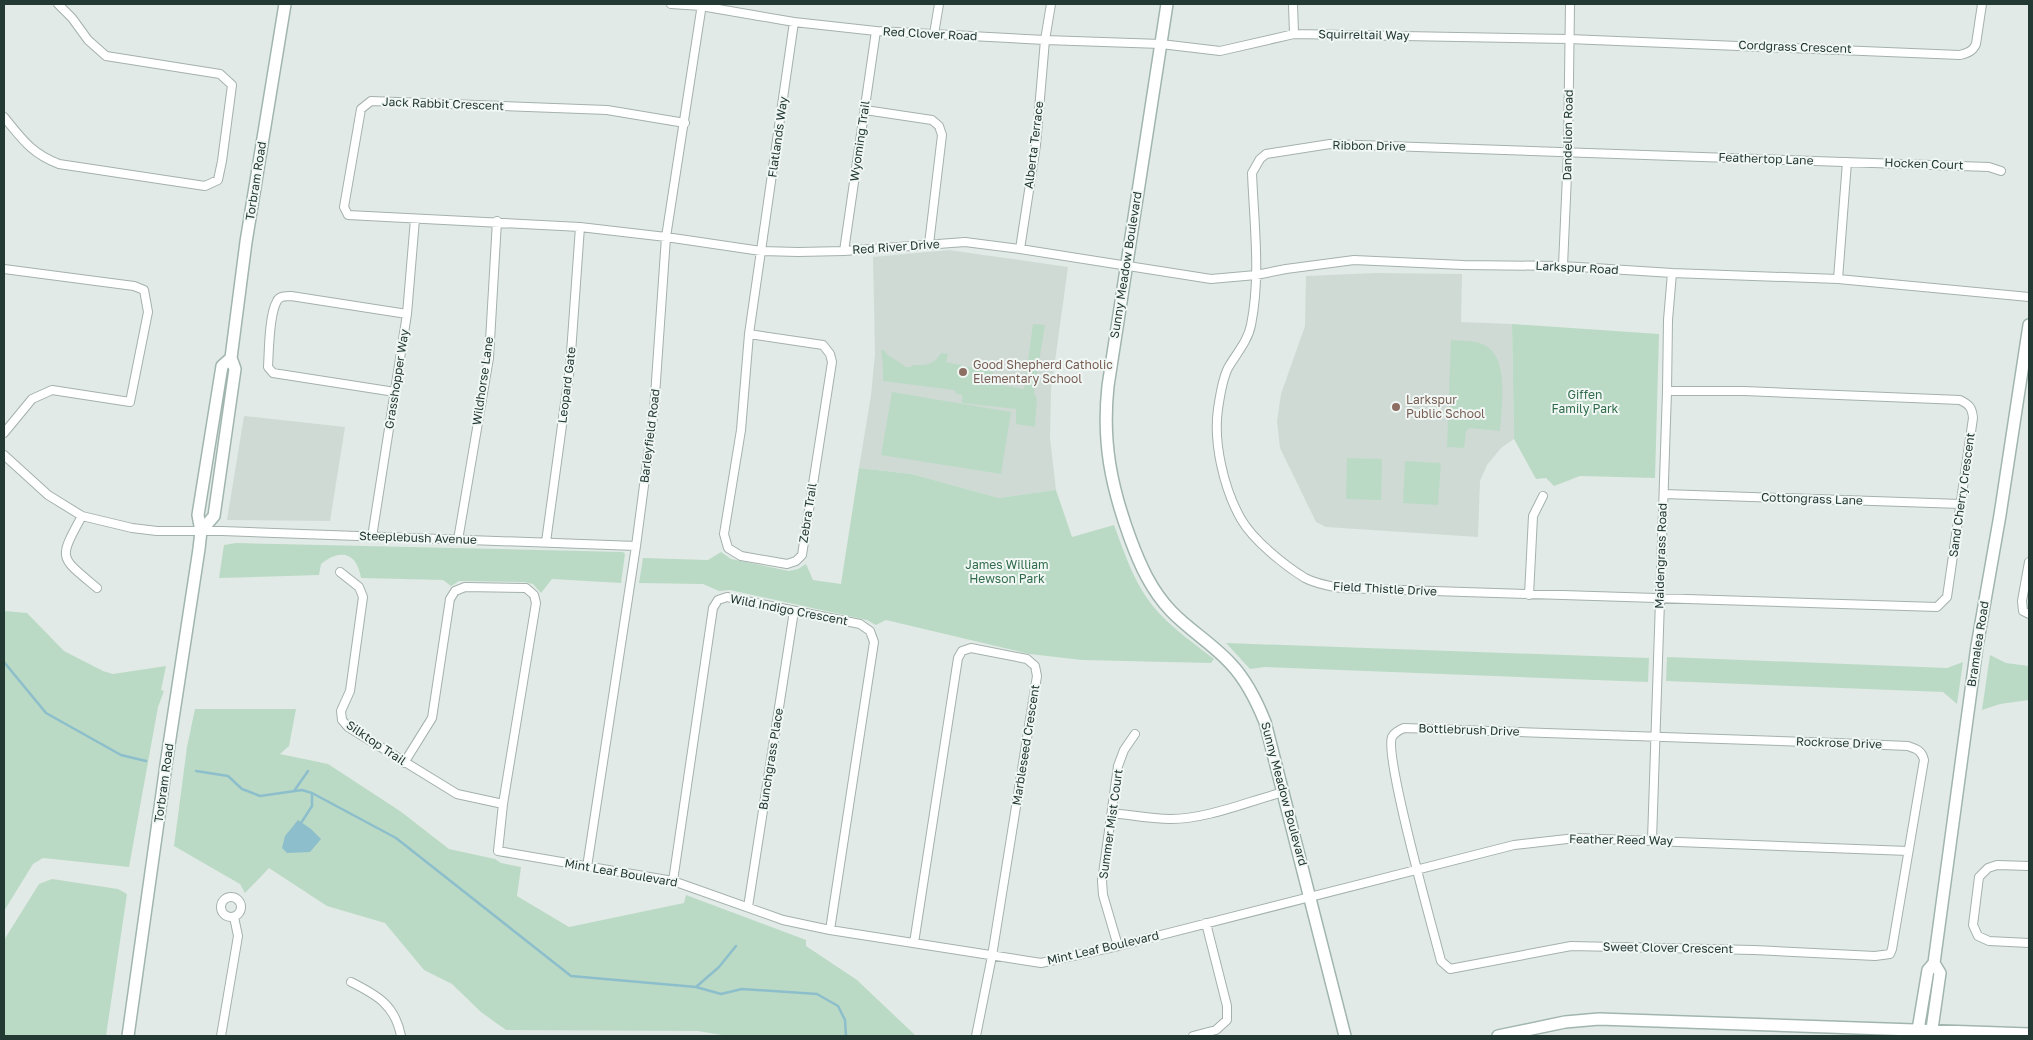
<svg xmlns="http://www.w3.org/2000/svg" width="2033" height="1040" viewBox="0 0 2033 1040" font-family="'Golos Text',sans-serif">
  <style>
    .built { fill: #cfdad5 }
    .green { fill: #bbdac5 }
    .water { fill: #8dbecb }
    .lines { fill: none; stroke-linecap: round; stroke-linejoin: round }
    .stream { stroke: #8dbecb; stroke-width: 2.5 }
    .street-casing { stroke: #a4b1ad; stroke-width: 10 }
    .secondary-casing { stroke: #a1b5af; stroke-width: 14 }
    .street { stroke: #fff; stroke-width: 8 }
    .secondary { stroke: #fff; stroke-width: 11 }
    .education-dot { fill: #8d6e63; stroke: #f1f7f4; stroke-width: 2 }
    .labels { text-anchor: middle; stroke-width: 4; stroke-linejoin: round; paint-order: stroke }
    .street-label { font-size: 12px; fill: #233934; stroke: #f1f7f4 }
    .education-label { font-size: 12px; fill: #785e54; stroke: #f1f7f4; text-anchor: start }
    .park-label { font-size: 12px; fill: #306c4b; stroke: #f1f7f4 }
  </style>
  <rect width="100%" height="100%" fill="#e1eae6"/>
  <path class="built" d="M949,250L1068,267L1051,390L1050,438L1056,490L999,498L912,474L859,468L871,395L875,354L873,257Z
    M1375,273L1462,274L1461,322L1512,324L1514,439L1501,448L1487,465L1480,481L1478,537L1326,527L1316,522L1280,448L1277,421L1281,394L1305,326L1306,276Z
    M244,416L345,427L330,521L227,520Z"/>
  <path class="green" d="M1033,324L1045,325L1034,393L1037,399L1035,427L1016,424V409L962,403V395L957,394L954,390L883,381V365L881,351L884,350C889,359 898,359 905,367H911L912,365C926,365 933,366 941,353L948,354L946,362L993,372L992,383L1024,389Z
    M1512,324L1659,334L1655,478L1580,476L1554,486L1546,478L1536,479L1514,439Z
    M1451,340C1460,341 1473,340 1482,344C1511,355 1501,407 1500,431L1470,428L1466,431L1464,448L1447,447Z
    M892,392L1011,412L1001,474L881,455Z
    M1347,458L1382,459L1381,500L1346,499Z
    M1405,461L1441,463L1438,505L1403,503Z
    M859,468L912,474L999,498L1056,490L1072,537L1114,525C1126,557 1136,589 1160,614C1176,631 1196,645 1214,659L1211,663L1082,660L1030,654L886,620L876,625L867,620L730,590L719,591L703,584L639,583L643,558L708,560L721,552L731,559L789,571L798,569L806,564L813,580L841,584Z
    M236,543L623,552L625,554L621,583L552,579L541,593L533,584L524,582L459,581L451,586L443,580L361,578C357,553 341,548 321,564L319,575L219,578L224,545Z
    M4,611L27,613L64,651L103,671L113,674L166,666L161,690L164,691L158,707L129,867L43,858L33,864L4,911Z
    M1226,643L1649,658L1648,682L1265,667L1250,669Z
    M1990,655L2006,663L2029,666V700L2000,704L1982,710Z
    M1667,657L1947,668L1963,662L1957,704L1943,692L1666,681Z
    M195,709H296L289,746L280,754L328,764L400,811L449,849L495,859L501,863L521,867L517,896L569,927L684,903L686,895L806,940V946L857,980L916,1036H728L698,1031L506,1030L481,1012L452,984L424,970L385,923L327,906L269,868L245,893L240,884L174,846L187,747Z
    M52,879L118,889L127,894L106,1036H4V940L39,884Z"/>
  <path class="water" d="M298,820L311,829L321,839L310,852L287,853L282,848L285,836Z"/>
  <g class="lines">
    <path class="stream" d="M4,662L46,713L121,755L146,761
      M196,771L228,776L242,789L260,796L302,790L312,793L396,838L571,976L696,987L721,994L742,989L817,994L838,1006L845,1020L846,1036
      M294,791L308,771
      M301,823L312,806V793
      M696,987L719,967L736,946"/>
    <g class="street-casing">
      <path id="street" d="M671,4L701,6L794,22L876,31L1045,40L1161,44L1220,51L1294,34L1569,39L1960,55C1968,53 1973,51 1976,44L1982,4
        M1293,4L1294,34
        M934,34L939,4
        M865,110L932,120L939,126L942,135L929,244
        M4,117C22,139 32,154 59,164L205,186L218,180L222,161L232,85L220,74L106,56L88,40L72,18L58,4
        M685,123L607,110L371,101L361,109L344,207L348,215L580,227L666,237L761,251L798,252L844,251L965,242L1020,249L1211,279L1256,275L1286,269L1354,260L1463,265L1563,266L1672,273L1838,279L2029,297
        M1020,249L1036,145L1045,40L1051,4
        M844,251L876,31
        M1563,266L1568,152L1570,4
        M4,269L134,286L144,290L148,312L130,402L52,390L32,399L4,433
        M1838,279L1847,162
        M749,334L823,345L830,354L832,362L802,555L796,561L787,564L741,556L728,548L724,534L741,430L749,334L794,22
        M1667,391H1744L1960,400C1970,405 1972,408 1973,418L1947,597L1937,607L1341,588C1329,586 1316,584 1305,578C1284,565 1253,540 1241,519C1224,489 1213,443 1218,409C1220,396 1222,380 1228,368C1236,354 1248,341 1251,325C1261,276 1254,223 1252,173L1260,159L1266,154L1330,144L1989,167L2001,171
        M395,392L273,373L268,367C269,351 269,314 277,301C279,296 286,296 291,296L407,314
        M4,455L48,495L82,516L132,528L157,531H222L636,546
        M1664,494L1961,504
        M82,516C58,560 59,556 97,588
        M372,537L407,314L415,219
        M458,540L489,358L497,221
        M546,542L570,367L580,227
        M2029,562L2022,601L2023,611L2029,614
        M340,572L359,587L363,597L350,691L341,711L342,720L348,727L457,794L503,804
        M1529,595L1533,516L1543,496
        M1404,728L1837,743L1908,746C1917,749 1922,751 1924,760L1892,949L1890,954L1875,956L1754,950L1571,946L1450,969L1441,961C1433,929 1384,757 1392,737C1395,732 1399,730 1404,728Z
        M404,763L432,718L450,599L455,591L465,587L526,588L534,595L536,603L503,804L498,851L673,881L783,920L830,930L1041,963L1118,946L1514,845L1576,838L1908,851
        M1112,813C1131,815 1151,819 1171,819C1207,819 1249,801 1284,792
        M1652,840L1667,391L1668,320L1672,273
        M2029,866L1997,865L1988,868L1979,877L1973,925L1978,936L1989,941L2029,943
        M587,867L636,546L654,410L666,237L702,4
        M673,881L713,608L718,600L727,597L860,624L870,631L874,642L830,930
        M221 907a10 10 0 1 1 20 0a10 10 0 1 1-20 0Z
        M748,907L794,611
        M914,943L958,658L962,651L971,648L1027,659L1035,666L1037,676L992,956L976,1036
        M1118,946L1103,895L1102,881L1118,766L1124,750L1135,734
        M351,982C377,995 395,1005 401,1036
        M221,1036L238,936L234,917
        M1193,1036L1216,1030L1227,1020V1006L1206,923"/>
    </g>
    <g class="secondary-casing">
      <path id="secondary" d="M1167,4L1108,386C1102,442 1111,486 1130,538C1140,565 1151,590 1171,611C1189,630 1213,644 1231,664C1246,680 1257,702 1265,722L1345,1036
        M201,531L214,516L235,369L231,358L246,242L285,4
        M128,1036L167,758L199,549L201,531L198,515L222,366L231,358
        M1498,1036L1565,1022L1599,1019L2029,1034
        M1917,1036L1928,970L1934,963L1977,646L2000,515L2029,325
        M1931,1036L1940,973L1934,963"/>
    </g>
    <use href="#street" class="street"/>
    <use href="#secondary" class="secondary"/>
  </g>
  <g class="education-dot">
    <circle cx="963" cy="372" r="5"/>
    <circle cx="1396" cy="407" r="5"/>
  </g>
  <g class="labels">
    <g class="street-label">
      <text transform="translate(930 34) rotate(3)" y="4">Red Clover Road</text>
      <text transform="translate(1364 35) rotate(1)" y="4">Squirreltail Way</text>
      <text transform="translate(1795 47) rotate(2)" y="4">Cordgrass Crescent</text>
      <text transform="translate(443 104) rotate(2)" y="4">Jack Rabbit Crescent</text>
      <text transform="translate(1568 135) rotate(-89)" y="4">Dandelion Road</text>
      <text transform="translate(778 137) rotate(-82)" y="4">Flatlands Way</text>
      <text transform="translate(860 141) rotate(-82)" y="4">Wyoming Trail</text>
      <text transform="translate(1034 145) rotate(-83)" y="4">Alberta Terrace</text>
      <text transform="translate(1369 146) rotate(1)" y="4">Ribbon Drive</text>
      <text transform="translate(1766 159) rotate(2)" y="4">Feathertop Lane</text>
      <text transform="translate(1924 164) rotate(2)" y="4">Hocken Court</text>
      <text transform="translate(256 181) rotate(-81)" y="4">Torbram Road</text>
      <text transform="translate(896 247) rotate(-4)" y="4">Red River Drive</text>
      <text transform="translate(1126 265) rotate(-81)" y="4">Sunny Meadow Boulevard</text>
      <text transform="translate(1577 268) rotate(3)" y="4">Larkspur Road</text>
      <text transform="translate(397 379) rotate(-81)" y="4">Grasshopper Way</text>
      <text transform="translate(483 381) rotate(-82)" y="4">Wildhorse Lane</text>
      <text transform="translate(567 385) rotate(-83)" y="4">Leopard Gate</text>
      <text transform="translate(650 436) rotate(-83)" y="4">Barleyfield Road</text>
      <text transform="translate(1962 495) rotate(-82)" y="4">Sand Cherry Crescent</text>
      <text transform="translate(1812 499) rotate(2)" y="4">Cottongrass Lane</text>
      <text transform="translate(808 513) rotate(-81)" y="4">Zebra Trail</text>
      <text transform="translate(418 538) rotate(2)" y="4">Steeplebush Avenue</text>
      <text transform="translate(1661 556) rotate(-88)" y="4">Maidengrass Road</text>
      <text transform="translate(1385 589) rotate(3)" y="4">Field Thistle Drive</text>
      <text transform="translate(789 610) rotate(11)" y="4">Wild Indigo Crescent</text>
      <text transform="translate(1978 644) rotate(-81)" y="4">Bramalea Road</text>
      <text transform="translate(1469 730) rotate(2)" y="4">Bottlebrush Drive</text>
      <text transform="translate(376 743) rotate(34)" y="4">Silktop Trail</text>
      <text transform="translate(1839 743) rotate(2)" y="4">Rockrose Drive</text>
      <text transform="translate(1026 745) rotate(-81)" y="4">Marbleseed Crescent</text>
      <text transform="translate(771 759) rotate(-81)" y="4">Bunchgrass Place</text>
      <text transform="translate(164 783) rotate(-82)" y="4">Torbram Road</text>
      <text transform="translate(1284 794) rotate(75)" y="4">Sunny Meadow Boulevard</text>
      <text transform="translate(1111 824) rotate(-82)" y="4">Summer Mist Court</text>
      <text transform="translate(1621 840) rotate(1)" y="4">Feather Reed Way</text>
      <text transform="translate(621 873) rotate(10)" y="4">Mint Leaf Boulevard</text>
      <text transform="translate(1103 948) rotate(-13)" y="4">Mint Leaf Boulevard</text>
      <text transform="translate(1668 948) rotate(1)" y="4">Sweet Clover Crescent</text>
    </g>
    <g class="education-label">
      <text x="973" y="369">Good Shepherd Catholic<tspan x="973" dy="14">Elementary School</tspan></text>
      <text x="1406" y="404">Larkspur<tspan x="1406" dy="14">Public School</tspan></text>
    </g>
    <g class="park-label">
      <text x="1585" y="399">Giffen<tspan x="1585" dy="14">Family Park</tspan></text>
      <text x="1007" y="569">James William<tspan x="1007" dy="14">Hewson Park</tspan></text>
    </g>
  </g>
  <rect width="2033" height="1040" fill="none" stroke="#233934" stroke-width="10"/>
</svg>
